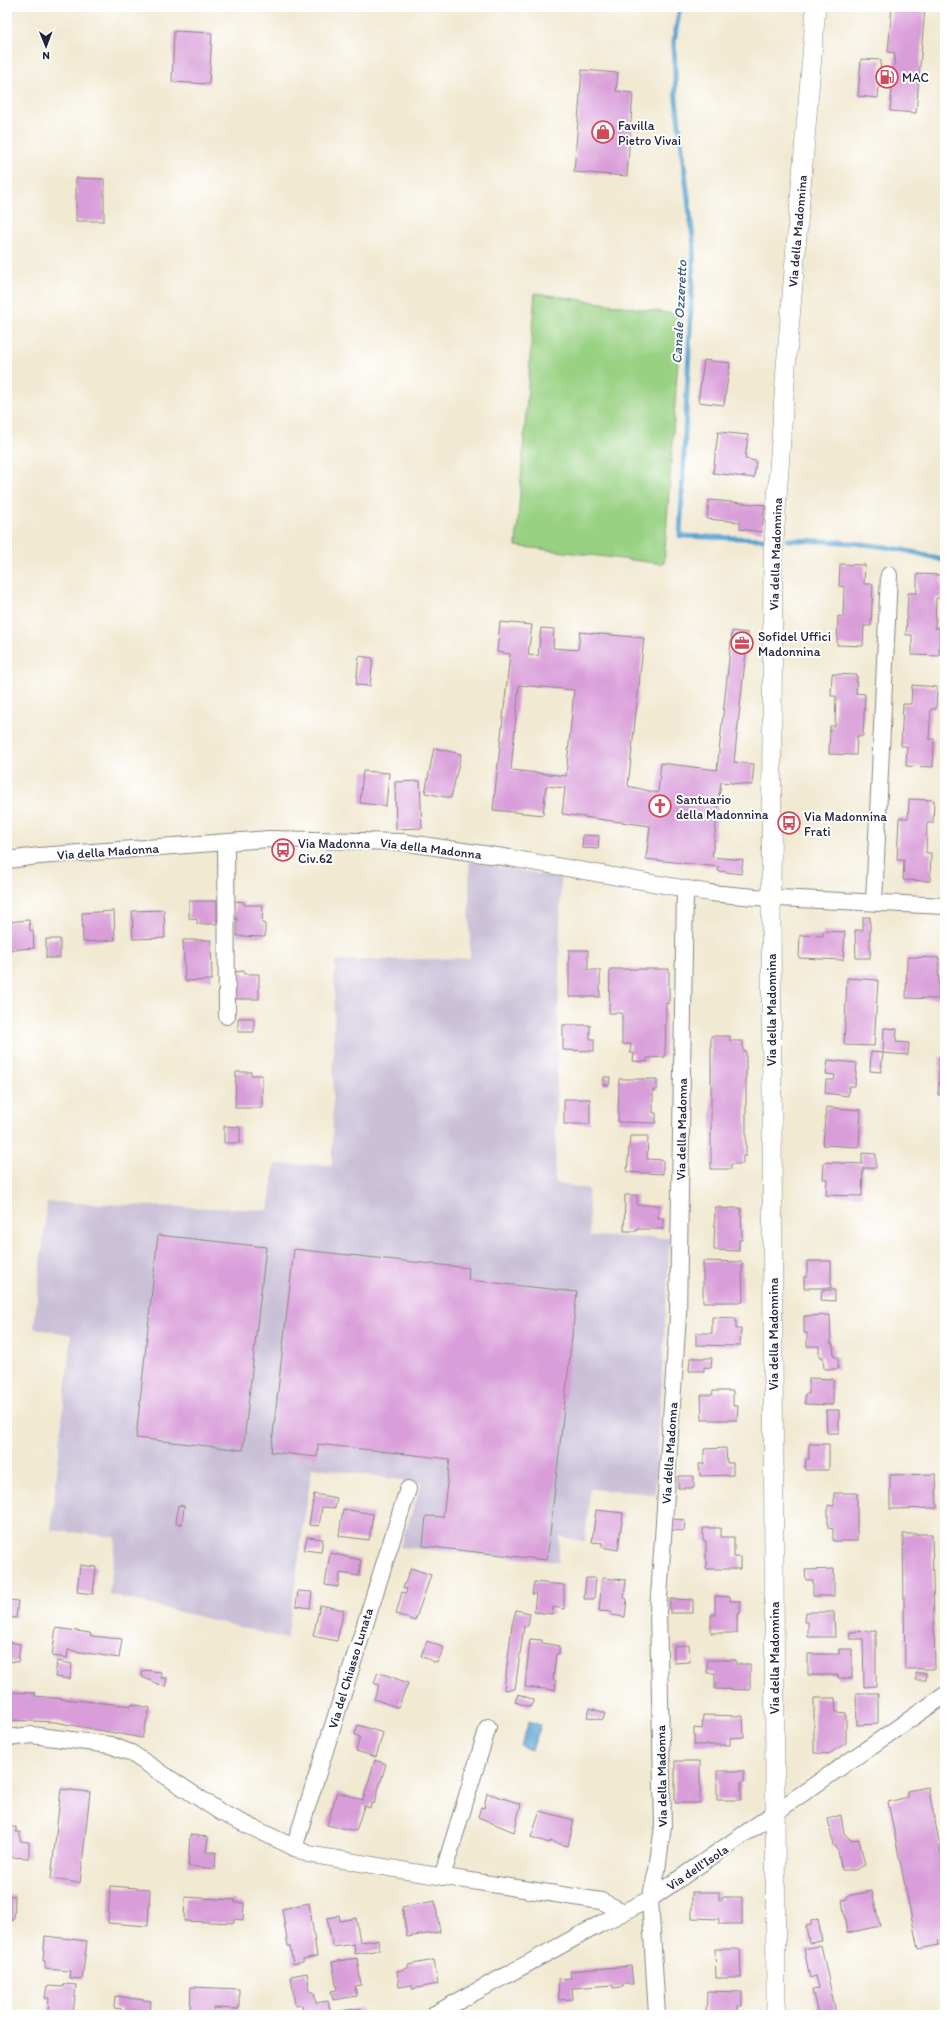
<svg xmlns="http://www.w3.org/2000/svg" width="952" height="2022" viewBox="0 0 952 2022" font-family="Itim,sans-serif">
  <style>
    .industrial { fill: #c9bfd7 }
    .green { fill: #99d183; stroke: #5e7a5f }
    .water { fill: #58a3d0; stroke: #3d6286 }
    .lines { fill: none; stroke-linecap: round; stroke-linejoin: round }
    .stream { stroke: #58a3d0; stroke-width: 5 }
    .building { fill: #d99ed9; fill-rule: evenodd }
    .minor-casing { stroke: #8a8686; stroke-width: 18 }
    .tertiary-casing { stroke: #8a8686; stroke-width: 20 }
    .minor { stroke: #fff; stroke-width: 16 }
    .tertiary { stroke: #fff; stroke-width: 19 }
    .labels { text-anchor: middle; stroke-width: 4; stroke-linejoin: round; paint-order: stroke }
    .poi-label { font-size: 13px; fill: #22223b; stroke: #fff; text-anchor: start }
    .street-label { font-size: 13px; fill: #22223b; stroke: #fff }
    .water-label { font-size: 14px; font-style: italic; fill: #3a5c7e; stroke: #fff }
  </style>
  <rect width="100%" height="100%" fill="#fff"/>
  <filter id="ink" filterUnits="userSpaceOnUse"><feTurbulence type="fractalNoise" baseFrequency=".025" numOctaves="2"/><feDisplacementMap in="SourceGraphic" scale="8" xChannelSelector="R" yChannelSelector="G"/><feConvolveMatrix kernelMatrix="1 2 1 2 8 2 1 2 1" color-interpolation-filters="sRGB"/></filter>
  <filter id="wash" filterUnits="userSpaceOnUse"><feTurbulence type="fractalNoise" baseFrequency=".012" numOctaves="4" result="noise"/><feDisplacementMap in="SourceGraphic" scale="16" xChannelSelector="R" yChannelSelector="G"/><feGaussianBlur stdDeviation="0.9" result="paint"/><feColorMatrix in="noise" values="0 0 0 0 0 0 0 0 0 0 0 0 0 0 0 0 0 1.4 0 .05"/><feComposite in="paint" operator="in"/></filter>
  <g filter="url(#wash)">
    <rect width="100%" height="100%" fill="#f1e9d2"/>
    <path class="industrial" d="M469,861L561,878L555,1183L588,1189L590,1236L670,1238L655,1494L590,1489L585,1542L559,1536V1562L400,1547L422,1483L312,1467L287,1639L109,1594L116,1537L51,1530L71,1335L34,1328L47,1202L268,1210L275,1164L332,1165L335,961L470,958Z"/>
    <path class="green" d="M535,293L681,315L664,564L516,546Z"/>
    <path class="water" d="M529,1721L541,1725L532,1750L521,1746Z"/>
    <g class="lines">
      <path class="stream" d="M680,7L674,41L676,99L694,247L680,536L764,539
        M787,540C840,541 894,544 945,561"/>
    </g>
    <g id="blocks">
      <path class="building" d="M892,7H925L916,113L890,111L895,53L888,52Z
        M174,31L212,33L209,84L172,82Z
        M861,59L881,60L878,98L858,96Z
        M582,70L618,73L616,91L633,93L627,176L574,172Z
        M76,178L104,179V221H76Z
        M704,360L730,363L724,405L698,402Z
        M718,432L748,435L745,459L756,461L754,478L713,473Z
        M709,500L765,505L762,532L740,529V522L707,519Z
        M840,564L865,565L864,584H873L871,626H864L863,646L837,645L838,616L843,617L844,587L839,586Z
        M917,574L942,575L941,598H936L935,628H940L939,656L912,655V635H906L908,593H917Z
        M500,622L532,625L528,655L538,656L541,628L554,629L553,648L578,650L580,632L644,638L628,786L658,793L661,763L717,770L732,631L748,633L734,762L754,764L752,785L721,782L712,857L743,860L741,874L718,871L719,867L646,859L650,826L562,814L565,788L546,786L543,815L493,810L510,654L497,652ZM519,685L574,690L566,776L511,770Z
        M359,656L373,658L370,686L356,685Z
        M832,674L857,675L856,693L865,694L863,736H857L856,755L829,754L830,726H835L836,696H831Z
        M912,685L937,687L936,709H931L929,739H934L933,767L906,766L907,746H901L903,704H911Z
        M434,748L461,754L451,798L425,793Z
        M363,771L389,773L386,806L360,803Z
        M420,781L422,828L396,829L395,782Z
        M909,799L934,800L933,823H927L926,853H931L930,881L903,880L904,860H897L899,818H908Z
        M583,835L599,836L598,849L582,848Z
        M189,901H217V924H197V919L189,918Z
        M235,901L244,902V905H263L262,923L265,924V937L237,936V918L234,919Z
        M164,910L165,938L133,939L132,911Z
        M114,911L115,940L83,942L82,913Z
        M863,917H870V958H856L855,930H863Z
        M29,920L30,931H33L34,948L7,950V922Z
        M823,931L845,932L843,960L799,958L800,935L823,936Z
        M46,939H60V958H46Z
        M183,940H211L212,980L185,981Z
        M569,950H588V970H600V997H569Z
        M907,957L939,958L938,999L906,998Z
        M610,969H669V1004L666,1003L665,1057L647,1058V1062L633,1061L634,1053H630L631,1044H622V1013H609Z
        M244,971V974H259V999H234V972Z
        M847,978L878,980L874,1046L844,1045Z
        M238,1018H254V1032H238Z
        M563,1025H590V1039H594V1051L563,1050Z
        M884,1028L897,1029L896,1042L909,1043L908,1055L883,1053Z
        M711,1036H730V1041H743V1051H746V1156H743V1164H731V1169H711Z
        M871,1052L883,1053L881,1072L870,1071Z
        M940,1057H945V1095H938Z
        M828,1060L857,1063L855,1086H849L848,1096L825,1093L826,1080H834L835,1075L826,1074Z
        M236,1072H251V1075H262V1108H235Z
        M604,1077H610L609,1085H603Z
        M619,1079H657V1090H653V1113H656V1123L618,1122Z
        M564,1099H590V1124H564Z
        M826,1107L861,1110L859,1147L823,1145Z
        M224,1126L240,1127V1143H224Z
        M630,1136H648L647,1159L663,1160V1174L627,1172Z
        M862,1153L876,1154V1168H863L862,1196L826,1195L827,1179H823L824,1162L862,1164Z
        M625,1195H637V1205H659L658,1218H663V1229H637V1231H624Z
        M715,1207L728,1209V1208H741L742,1240H739V1251L714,1250Z
        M158,1235L266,1247L243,1450L136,1438Z
        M294,1249L469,1268L468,1280L577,1292L547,1560L423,1546L426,1516L443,1517L450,1459L318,1444L317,1457L271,1452Z
        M703,1261L742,1262L743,1302H703Z
        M807,1261H831V1288H804V1277H807Z
        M822,1290H835V1301L821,1300Z
        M830,1315L831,1344H833L834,1357H838V1369H824L823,1357H819V1346H807V1333H804V1316Z
        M712,1317L736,1318V1329H741L740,1346L696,1345V1333H712Z
        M690,1358H712L711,1368L704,1367V1371H689Z
        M809,1378L833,1379V1405L805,1404V1394H809Z
        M713,1391H733V1406H738L737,1420H702L701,1395H712Z
        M826,1410H839V1433H827Z
        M809,1444H829V1470H805L806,1459H809Z
        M726,1448L727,1463H733V1475L700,1476L699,1464H704V1449Z
        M936,1474L937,1508L890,1509V1475Z
        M678,1476H694V1488H678Z
        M834,1493H857V1541H833V1529L828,1528V1505L834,1506Z
        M314,1494L337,1498L335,1508L322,1507L319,1526L309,1525Z
        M178,1505L184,1506L182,1524L176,1523Z
        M343,1509L373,1514L369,1540L339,1536Z
        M596,1510L623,1513L618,1550L601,1547L603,1543L592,1542Z
        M672,1519L685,1520L684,1531L671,1530Z
        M703,1528H721V1537H734V1557H740V1569H706V1541H703Z
        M903,1534H932L935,1669H905Z
        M307,1537L323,1539L321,1552L304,1550Z
        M330,1553L361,1560L359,1576L340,1573L338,1587L325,1585Z
        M80,1565L96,1567L93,1594L77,1592Z
        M411,1568L431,1575L415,1621L396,1614L402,1592L406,1593L407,1589L403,1588Z
        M834,1569V1596H813V1580H806L805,1570Z
        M586,1578H596L594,1599H584Z
        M602,1578L626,1580L624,1598L627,1599L625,1617L611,1615V1612L599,1611Z
        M534,1582L564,1585V1609L553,1607L552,1614L534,1612L536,1594H532Z
        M298,1591L312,1592L310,1608L296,1606Z
        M715,1596L730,1597V1601H740V1614L737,1613V1633H711V1615H715Z
        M670,1599L693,1600V1613H670Z
        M7,1600L18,1601L16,1618L7,1617Z
        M320,1605L344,1610L337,1641L313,1636Z
        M516,1610L530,1613L528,1626H524L515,1689L504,1690L512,1625Z
        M806,1612H834L835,1637H808V1622H805Z
        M56,1628L90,1633L91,1636L122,1639L119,1658L68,1650L67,1658L52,1656Z
        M876,1631V1686L864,1687L863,1639H850V1632Z
        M530,1639L542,1640V1643L559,1646V1654H556L553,1680H556L555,1690L525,1687Z
        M427,1641L444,1648L437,1663L421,1656Z
        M7,1642L20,1644L18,1662L7,1661Z
        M689,1645L690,1662L674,1663V1646Z
        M839,1649H852V1678H838V1675H808V1654H839Z
        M707,1660H736V1664H750V1690L715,1689V1673H707Z
        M57,1661L72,1664L70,1679L55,1677Z
        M143,1670L161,1672V1678H167L165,1687L142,1677Z
        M378,1672L408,1683L398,1708L374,1699L379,1685L374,1683Z
        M916,1673H926V1680H916Z
        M7,1692L35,1693V1696L132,1706V1704L150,1708L142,1738L55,1722L7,1720Z
        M856,1693H878V1724L857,1725Z
        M518,1694L534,1700L530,1707L515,1702Z
        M814,1698H835L836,1712L846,1713V1743L829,1754L814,1753Z
        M590,1708L605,1713L603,1720L587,1717Z
        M703,1715L743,1716L744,1737L730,1738V1745H694V1728L702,1729Z
        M358,1725L383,1733L376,1757L356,1751L360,1737L355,1735Z
        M375,1760L386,1764L374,1804L371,1803L370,1808L364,1806L356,1831L327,1825L337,1792L363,1800Z
        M675,1761H700V1803H675Z
        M717,1771H744V1782H741V1800H717Z
        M928,1787L945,1871V1940L938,1941L939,1945L918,1949L888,1802L908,1797L907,1791Z
        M61,1789L90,1792L80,1883L51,1879Z
        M487,1793L521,1804L514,1832L478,1817L481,1807L484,1808Z
        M540,1811L574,1820L568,1846L550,1841L549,1843L531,1837Z
        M841,1815L844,1833L851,1840L859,1839L865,1865L855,1870H842L838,1851L833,1845L828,1819Z
        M7,1827H16V1832H20V1841L29,1842V1858L7,1857Z
        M190,1835L208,1837L206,1852H216L215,1869L188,1866Z
        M110,1886L150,1889L148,1926L108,1923Z
        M872,1891L880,1926L847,1933L842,1900L847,1899V1896Z
        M692,1892H719V1900H722V1897H742V1924H719V1919L692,1918Z
        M7,1895L15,1896L14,1920H7Z
        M185,1897L235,1900V1903H244L243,1920L234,1919V1923L184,1921Z
        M435,1901L440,1932L407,1937L402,1907Z
        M309,1903L317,1956L303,1959V1962L293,1964L290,1946H288L282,1909Z
        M339,1916L340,1921L356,1918L360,1942L378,1940L380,1950L355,1954L354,1944L333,1947L327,1918Z
        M818,1919L822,1941L809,1943L806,1926L811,1925V1921Z
        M45,1936L87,1941L82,1979L69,1978L70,1971L45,1969V1961H43Z
        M821,1945L836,2013L829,2015H818L812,1989L819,1988L816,1976L810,1978L804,1949Z
        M715,1949H740L741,1978H716Z
        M357,1958L361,1985L355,1986L357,1996L333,2000L331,1991L337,1990L332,1962Z
        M434,1960L438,1984L412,1989V1985L399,1987L397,1971L408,1968V1965Z
        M631,1966L633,1984H623V1987L613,1988V1985L572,1988L573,1999L559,2000L558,1979L571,1978L570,1971Z
        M307,1973L310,1992H314L316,2003L328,2001L331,2015H303L302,2005L295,2006L291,1976Z
        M64,1984L76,1985L73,2015L48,2013L49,1998H45L47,1986L63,1987Z
        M191,1987L239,1989V2009L214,2008V2013L190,2012Z
        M707,1991L742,1992V2006H738V2015H706Z
        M115,1996L151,2001L150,2012H145L144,2015H120L121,2009L114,2008Z
        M361,2008L362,2015H342L341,2011Z"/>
    </g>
  </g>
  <g filter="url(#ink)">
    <use href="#blocks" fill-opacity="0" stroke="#8a8686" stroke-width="1"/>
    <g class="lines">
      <g class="minor-casing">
        <path id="minor" d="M226,842L227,1016
          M7,860L39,856L269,839L402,842L510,858L710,893L755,897L945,906
          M874,902L889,575
          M7,1738L32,1735L110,1745L131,1753L222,1813L308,1854L413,1872L601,1901L624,1912
          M294,1848L408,1489
          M442,1877L488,1727
          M433,2015L602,1923L650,1899L945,1695
          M657,2015L650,1899L657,1870L663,1826L658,1612L678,1315L685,889"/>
      </g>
      <g class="tertiary-casing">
        <path id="tertiary" d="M776,2015L771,897L773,556L786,367L816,7"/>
      </g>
      <use href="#minor" class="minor"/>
      <use href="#tertiary" class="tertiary"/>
    </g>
  </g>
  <defs>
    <g id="fuel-ring" transform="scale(1.15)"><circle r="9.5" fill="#fff" stroke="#d1495b" stroke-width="1.5"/><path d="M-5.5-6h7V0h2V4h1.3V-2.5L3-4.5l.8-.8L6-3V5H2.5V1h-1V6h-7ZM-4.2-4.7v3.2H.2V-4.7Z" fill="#d1495b"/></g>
    <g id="shop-ring" transform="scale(1.15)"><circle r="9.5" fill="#fff" stroke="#d1495b" stroke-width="1.5"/><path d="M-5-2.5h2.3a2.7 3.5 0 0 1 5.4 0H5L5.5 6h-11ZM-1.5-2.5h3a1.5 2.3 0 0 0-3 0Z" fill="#d1495b"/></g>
    <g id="office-ring" transform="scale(1.15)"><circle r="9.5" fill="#fff" stroke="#d1495b" stroke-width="1.5"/><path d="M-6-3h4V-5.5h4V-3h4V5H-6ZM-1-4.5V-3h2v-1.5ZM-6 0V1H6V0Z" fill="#d1495b"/></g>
    <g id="church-ring" transform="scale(1.15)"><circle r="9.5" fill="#fff" stroke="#d1495b" stroke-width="1.5"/><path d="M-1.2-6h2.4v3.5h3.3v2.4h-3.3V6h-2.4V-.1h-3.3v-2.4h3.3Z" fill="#d1495b"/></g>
    <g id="bus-ring" transform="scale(1.15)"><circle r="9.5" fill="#fff" stroke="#d1495b" stroke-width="1.5"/><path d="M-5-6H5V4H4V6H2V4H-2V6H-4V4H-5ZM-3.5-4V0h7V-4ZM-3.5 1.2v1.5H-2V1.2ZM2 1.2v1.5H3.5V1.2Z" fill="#d1495b"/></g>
  </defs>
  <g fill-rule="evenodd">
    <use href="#fuel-ring" x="887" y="77"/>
    <use href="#shop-ring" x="603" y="132"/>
    <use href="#office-ring" x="742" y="643"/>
    <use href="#church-ring" x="660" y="806"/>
    <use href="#bus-ring" x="789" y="823"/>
    <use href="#bus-ring" x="283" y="850"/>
  </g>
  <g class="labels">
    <g class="poi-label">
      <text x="902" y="82">MAC</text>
      <text x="618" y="130">Favilla<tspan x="618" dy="15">Pietro Vivai</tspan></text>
      <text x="758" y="641">Sofidel Uffici<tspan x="758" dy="15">Madonnina</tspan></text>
      <text x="676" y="804">Santuario<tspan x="676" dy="15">della Madonnina</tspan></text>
      <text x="804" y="821">Via Madonnina<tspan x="804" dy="15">Frati</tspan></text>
      <text x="298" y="848">Via Madonna<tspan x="298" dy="15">Civ.62</tspan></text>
    </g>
    <g class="street-label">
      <text transform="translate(797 231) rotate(-85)" y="5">Via della Madonnina</text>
      <text transform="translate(775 554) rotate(-88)" y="5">Via della Madonnina</text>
      <text transform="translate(431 848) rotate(7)" y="5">Via della Madonna</text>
      <text transform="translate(108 851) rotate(-4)" y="5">Via della Madonna</text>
      <text transform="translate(771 1010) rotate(-90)" y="5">Via della Madonnina</text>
      <text transform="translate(681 1129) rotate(-89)" y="5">Via della Madonna</text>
      <text transform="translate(773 1334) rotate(-90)" y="5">Via della Madonnina</text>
      <text transform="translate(669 1453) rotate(-86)" y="5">Via della Madonna</text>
      <text transform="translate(774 1658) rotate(-90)" y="5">Via della Madonnina</text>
      <text transform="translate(350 1668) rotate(-73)" y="5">Via del Chiasso Lunata</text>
      <text transform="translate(661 1776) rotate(-91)" y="5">Via della Madonna</text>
      <text transform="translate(697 1867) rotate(-34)" y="5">Via dell'Isola</text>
    </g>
    <g class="water-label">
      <text transform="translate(679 312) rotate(-87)" y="5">Canale Ozzeretto</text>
    </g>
  </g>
  <rect width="952" height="2022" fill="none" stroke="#fff" stroke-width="24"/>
  <g transform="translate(46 46) rotate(179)" stroke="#ffffff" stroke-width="3" paint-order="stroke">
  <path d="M0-3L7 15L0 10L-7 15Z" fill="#22223b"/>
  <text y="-6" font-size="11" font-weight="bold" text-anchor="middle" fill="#22223b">N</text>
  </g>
</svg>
